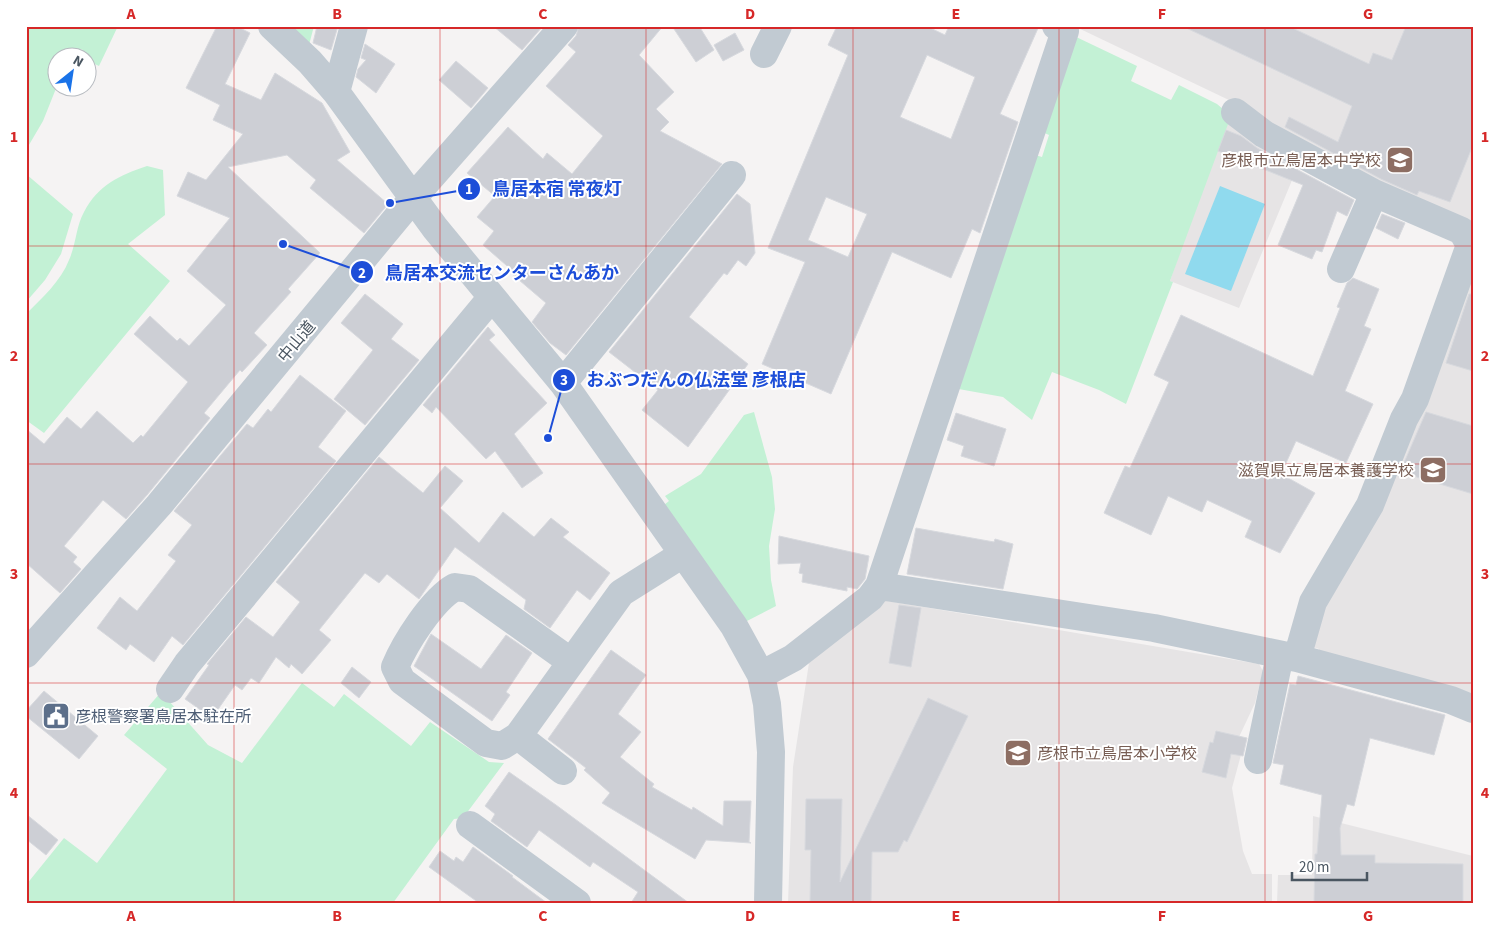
<svg xmlns="http://www.w3.org/2000/svg" width="1499" height="929" viewBox="0 0 1499 929" font-family="'Source Sans 3','Noto Sans JP',sans-serif">
  <style>
    .education { fill: #e6e4e5 }
    .green { fill: #c3f1d5 }
    .water { fill: #90daee }
    .building { fill: #cdcfd5; stroke: #d7d9de; fill-rule: evenodd }
    .lines { fill: none; stroke-linecap: round; stroke-linejoin: round }
    .minor { stroke: #c1cad2; stroke-width: 28 }
    .grid { fill: none; stroke: #d62828; stroke-width: 1; stroke-opacity: 0.55 }
    .labels { text-anchor: middle; stroke-width: 4; stroke-linejoin: round; paint-order: stroke }
    .education-label { font-size: 16px; fill: #785e54; stroke: #fff; text-anchor: end }
    .street-label { font-size: 16px; fill: #4a5661; stroke: #fff }
    .service-label { font-size: 16px; fill: #4e5e75; stroke: #fff; text-anchor: start }
    .leader { fill: none; stroke: #1d4ed8; stroke-width: 2 }
    .callout-dot { fill: #1d4ed8; stroke: #fff; stroke-width: 2 }
    .mark-label { font-size: 15px; text-anchor: middle; font-weight: bold; fill: #fff }
    .callout-label { font-size: 18px; text-anchor: middle; font-weight: bold; fill: #1d4ed8; stroke: #fff; stroke-width: 4; stroke-linejoin: round; paint-order: stroke }
    .neatline { fill: none; stroke: #d62828; stroke-width: 2 }
    .grid-label { font-size: 16px; text-anchor: middle; font-weight: bold; fill: #d62828 }
  </style>
  <rect width="100%" height="100%" fill="#f5f3f3"/>
  <path class="education" d="M1074,26H1473V218L1470,224L1305,149L1239,308L1170,281L1231,101Z
    M1473,266V699L1317,657L1319,649L1310,646L1321,608Z
    M882,600L1259,664L1263,671L1255,703L1239,737L1245,740L1232,788L1243,851L1252,874H1272V903H788L793,767L809,663Z
    M1313,816L1473,856V903H1277L1278,875H1312Z"/>
  <path class="green" d="M33,26H118L99,66L88,61V58L80,57L71,54L69,57L58,58L57,86L43,121L26,150V29Z
    M290,26H314L309,45Z
    M1072,35L1137,66L1131,81L1171,100L1179,85L1217,104L1231,116L1170,281L1173,282L1126,404L1099,390L1052,372L1032,420L1003,397L953,388L1032,154L1042,157L1049,135L1040,131Z
    M147,166L163,170L165,215L128,244L170,281L44,433L26,420V314C42,298 61,281 69,260C76,245 76,226 84,212C98,185 120,175 147,166Z
    M26,174L73,214L61,254L45,280L26,302Z
    M754,412L772,477L775,509L769,546L771,580L776,606L745,622L664,505L669,501L665,496L701,474L744,415Z
    M302,683L334,707L344,694L411,746L430,722L489,762L504,763L463,818L454,819L393,903H26V885L64,838L97,863L167,769L124,735L161,692L208,745L242,763Z"/>
  <path class="water" d="M1220,186L1265,204L1231,291L1185,274Z"/>
  <path class="building" d="M217,26H236L250,33L225,84L261,100L275,73L322,103L350,152L337,160L388,204L364,233L310,188L316,180L287,155L228,167L320,253L288,289L291,292L254,333L267,345L242,372L240,370L204,413L210,418L147,495L126,519L103,500L64,546L77,557L73,562L81,569L60,593L26,563V429L44,444L67,417L81,429L97,411L133,443L141,435L143,437L188,382L134,334L150,316L177,341L180,338L189,346L226,305L187,271L230,218L177,196L188,172L206,180L243,134L213,120L220,105L186,88Z
    M317,26H338L331,50L313,43Z
    M493,26H543L522,50Z
    M579,26H663L639,55L674,92L656,109L669,122L660,131L722,164L566,355L550,343L532,322L546,303L512,274L514,272L483,245L494,231L477,217L495,196L467,173L508,127L543,159L547,153L572,174L603,136L546,86L576,52L568,45L576,36Z
    M672,26H699L714,50L696,62Z
    M837,26H926L945,35L949,26H1039L1000,114L1018,122L980,233L972,229L951,278L892,252L831,394L762,364L805,262L768,248L848,55L828,45ZM927,55L975,77L951,139L900,117ZM826,197L867,214L848,257L808,240Z
    M1182,26H1288L1369,64L1373,53L1392,60L1406,26H1473V145L1450,202L1419,191L1417,195L1381,179L1285,127L1289,117L1338,142L1352,106Z
    M735,33L744,50L723,61L714,45Z
    M365,44L395,64L376,93L356,77L358,69L366,60L361,58Z
    M456,61L488,88L471,108L439,80Z
    M1226,130L1241,136L1257,148L1354,200L1347,216L1337,211L1322,252L1316,250L1312,259L1278,245L1303,185L1218,151Z
    M737,194L750,204L755,253L746,266L738,260L727,275L724,273L689,317L748,364L688,447L642,410L658,390L609,352Z
    M1382,214L1405,223L1398,239L1376,228Z
    M1353,278L1379,289L1364,326L1371,329L1345,391L1373,404L1346,463L1296,441L1281,474L1315,493L1280,553L1245,537L1252,521L1207,500L1202,512L1168,496L1151,535L1104,513L1125,466L1130,468L1169,382L1154,375L1181,315L1313,376L1340,308L1337,307L1347,283Z
    M365,294L403,324L391,339L419,360L365,425L334,399L373,350L341,323Z
    M1469,294H1473V371L1446,363Z
    M488,327L495,335L489,340L547,403L514,434L543,473L522,488L495,451L486,459L436,407L432,413L423,405Z
    M300,375L346,411L318,447L336,461L183,645L172,636L154,662L130,644L126,650L97,628L120,597L137,611L176,561L168,555L192,525L174,511L247,424L253,428L268,409L271,412Z
    M1426,412L1473,426V494L1400,472Z
    M956,413L1006,429L994,466L961,456L964,446L947,440Z
    M379,457L423,493L445,466L463,481L440,508L479,543L503,512L534,537L551,518L569,532L563,537L610,573L590,600L577,590L550,628L524,609L526,600L455,547L419,599L387,574L379,583L365,573L319,630L331,640L302,674L291,664L289,668L276,657L259,683L251,678L242,690L235,685L212,718L185,699L209,665L207,664L246,617L273,637L300,602L276,582Z
    M916,528L994,542L995,539L1013,544L1003,589L907,574Z
    M779,536L869,556L865,579L857,589L847,587V591L802,582L803,574L799,573L801,563L778,564Z
    M899,605L921,608L911,667L889,663Z
    M431,634L481,669L506,635L532,653L506,692L510,695L492,721L414,666Z
    M611,650L646,675L618,714L641,732L620,757L654,784L652,787L692,810L693,807L723,826L724,801H751L749,842L751,843L706,840L695,859L602,803L610,793L584,770L586,768L548,739Z
    M352,667L371,682L359,698L341,683Z
    M1298,676L1445,715L1434,755L1370,738L1354,806L1347,804L1340,828L1341,855H1375V863L1463,864V903H1314L1315,854H1317L1322,795L1280,784L1284,765L1273,763L1290,684L1296,685Z
    M44,691L98,736L79,759L26,716V711Z
    M928,698L968,716L907,842L904,840L898,852H872L871,903H810L811,850H805L806,799H842L840,882Z
    M1216,731L1247,738L1243,756L1231,754L1226,778L1202,772L1210,742L1213,743Z
    M509,772L556,805L689,903H631L638,892L593,862L590,867L539,830L527,847L491,821L495,814L485,806Z
    M26,814L58,840L46,855L26,839Z
    M473,847L513,876L512,877L547,903H479L429,867L440,851L454,861L456,857L463,862Z"/>
  <g class="lines">
    <path class="minor" d="M272,26L310,62L336,92L435,228L563,383L734,626L761,675L767,704L771,752L768,903
      M764,54L778,26
      M336,92L354,26
      M1235,112L1264,134L1374,193L1462,231L1470,245L1415,399L1404,419L1370,505L1313,602L1297,658
      M1341,269L1374,193
      M563,383L732,175
      M879,586L1154,628L1297,658L1451,700L1473,709
      M26,654L159,505L424,185L564,26
      M570,661L469,589L455,587C432,600 405,643 395,667L402,681L486,743L502,746L518,736L621,593L683,554
      M761,675L793,658L870,598L879,586L1065,31L1056,26
      M170,689L187,664L492,297
      M518,736L563,771
      M1258,760L1280,655
      M470,825L577,903"/>
  </g>
  <path class="grid" d="M234,26V903M440,26V903M646,26V903M853,26V903M1059,26V903M1265,26V903M26,246H1473M26,464H1473M26,683H1473"/>
  <defs>
    <g id="school-square" transform="scale(1.4375)"><rect x="-9" y="-9" width="18" height="18" rx="4" fill="#8d6e63" stroke="#fff"/><path d="M0-5L7-2L0 1L-7-2ZM-4 1L0 2.5L4 1V4Q0 6-4 4Z" fill="#fff"/></g>
    <g id="civic-square" transform="scale(1.4375)"><rect x="-9" y="-9" width="18" height="18" rx="4" fill="#5c6f8a" stroke="#fff"/><path d="M-.6-6.5H3V-4.5H.6V-3L4-1V1h2V6H-6V1h2V-1L-.6-3ZM-1.2 2.5V6h2.4V2.5Z" fill="#fff"/></g>
  </defs>
  <g fill-rule="evenodd">
    <use href="#school-square" x="1400" y="160"/>
    <use href="#school-square" x="1433" y="470"/>
    <use href="#civic-square" x="56" y="716"/>
    <use href="#school-square" x="1018" y="753"/>
  </g>
  <g class="labels">
    <g class="education-label">
      <text x="1381" y="166">彦根市立鳥居本中学校</text>
      <text x="1414" y="476">滋賀県立鳥居本養護学校</text>
      <text x="1037" y="759" text-anchor="start">彦根市立鳥居本小学校</text>
    </g>
    <g class="street-label">
      <text transform="translate(296 341) rotate(-50)" y="6">中山道</text>
    </g>
    <g class="service-label">
      <text x="75" y="722">彦根警察署鳥居本駐在所</text>
    </g>
  </g>
  <path class="leader" d="M390 203L469 189M283 244L362 272M548 438L564 380"/>
  <g class="callout-dot">
    <circle cx="390" cy="203" r="5"/>
    <circle cx="283" cy="244" r="5"/>
    <circle cx="548" cy="438" r="5"/>
    <circle cx="469" cy="189" r="12"/>
    <circle cx="362" cy="272" r="12"/>
    <circle cx="564" cy="380" r="12"/>
  </g>
  <g class="mark-label">
    <text x="469" y="194">1</text>
    <text x="362" y="278">2</text>
    <text x="564" y="385">3</text>
  </g>
  <g class="callout-label">
    <text x="557" y="195">鳥居本宿 常夜灯</text>
    <text x="502" y="279">鳥居本交流センターさんあか</text>
    <text x="696" y="386">おぶつだんの仏法堂 彦根店</text>
  </g>
  <rect width="1499" height="929" fill="none" stroke="#ffffff" stroke-width="55"/>
  <g transform="translate(72 72) rotate(30)"><circle r="24" fill="#ffffff" stroke="#b7bbc0"/>
  <path d="M0-4L9 19L0 12L-9 19Z" fill="#1a73e8"/>
  <text y="-8" font-size="14" font-weight="bold" text-anchor="middle" fill="#4a5661">N</text>
  </g>
  <path d="M1292 872v8h75v-8" fill="none" stroke="#4a5661" stroke-width="2.5"/>
  <text x="1299" y="872" font-size="15" fill="#4a5661" stroke="#ffffff" stroke-width="4" paint-order="stroke">20 m</text>
  <rect x="28" y="28" width="1444" height="874" class="neatline"/>
  <g class="grid-label">
    <text x="131" y="19">A</text>
    <text x="337" y="19">B</text>
    <text x="543" y="19">C</text>
    <text x="750" y="19">D</text>
    <text x="956" y="19">E</text>
    <text x="1162" y="19">F</text>
    <text x="1368" y="19">G</text>
    <text x="14" y="142">1</text>
    <text x="1485" y="142">1</text>
    <text x="14" y="361">2</text>
    <text x="1485" y="361">2</text>
    <text x="14" y="579">3</text>
    <text x="1485" y="579">3</text>
    <text x="14" y="798">4</text>
    <text x="1485" y="798">4</text>
    <text x="131" y="921">A</text>
    <text x="337" y="921">B</text>
    <text x="543" y="921">C</text>
    <text x="750" y="921">D</text>
    <text x="956" y="921">E</text>
    <text x="1162" y="921">F</text>
    <text x="1368" y="921">G</text>
  </g>
</svg>
